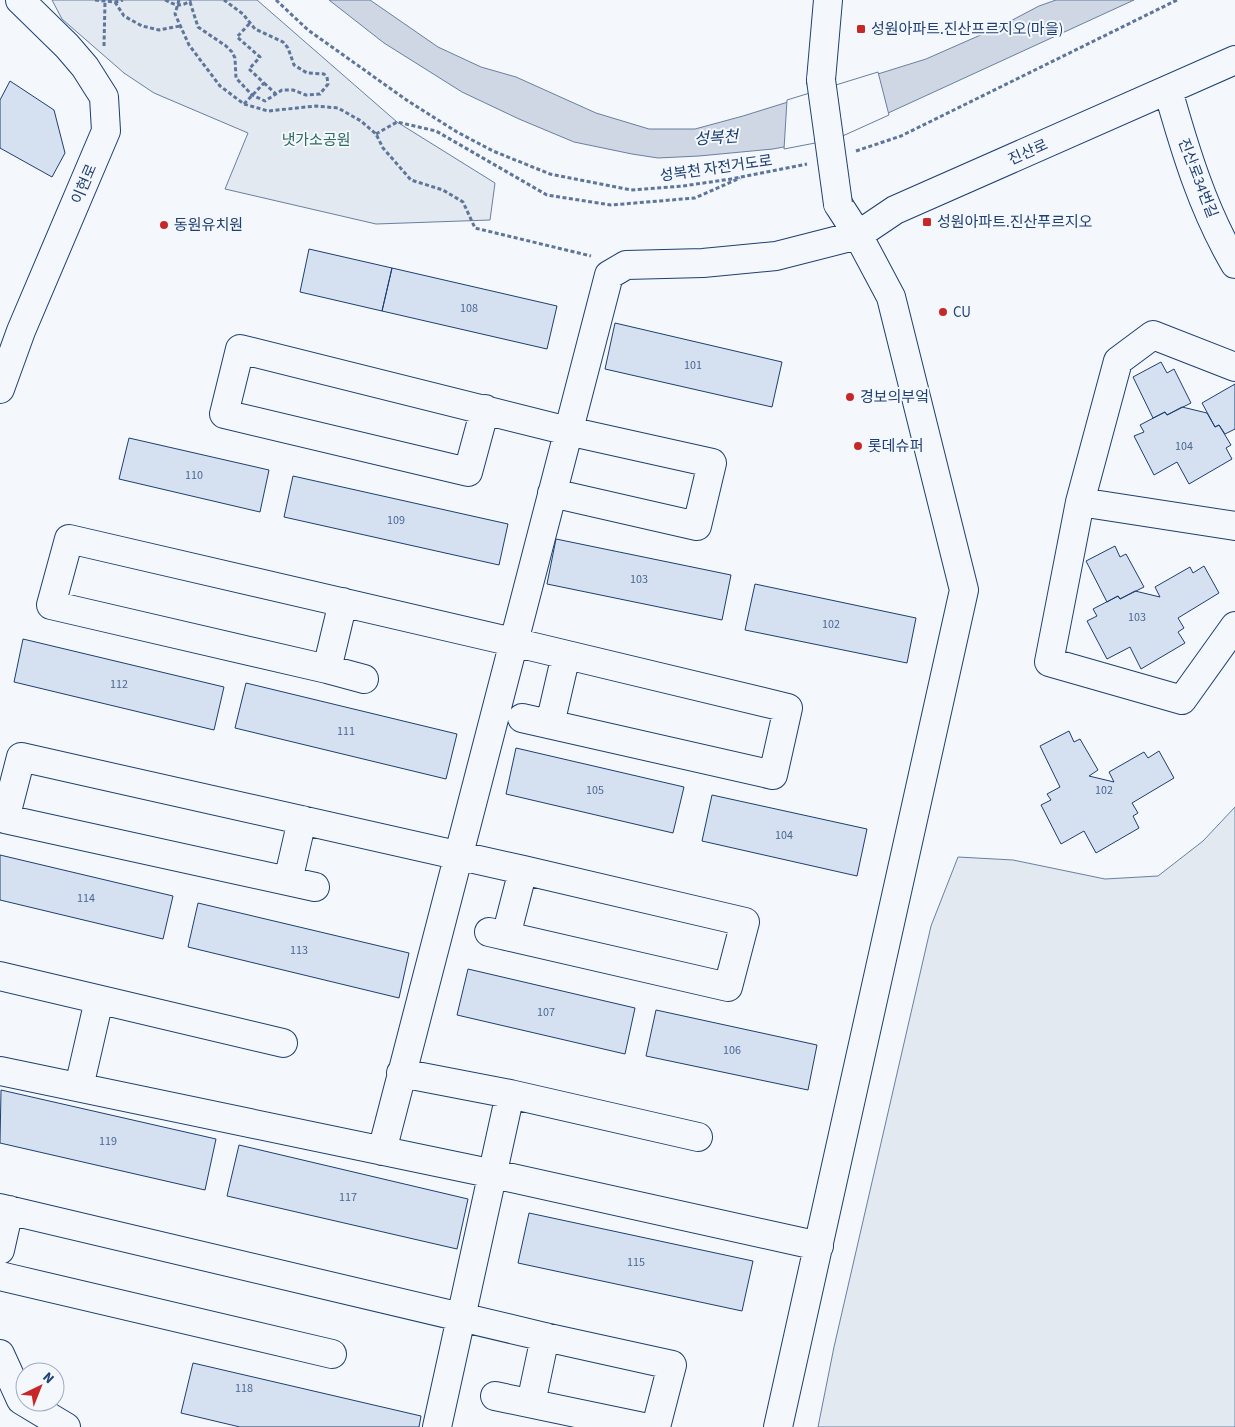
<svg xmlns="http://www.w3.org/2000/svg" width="1235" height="1427" viewBox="0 0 1235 1427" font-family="'Source Sans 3','Noto Sans KR',sans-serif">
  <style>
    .green { fill: #e3e9f0; stroke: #687fa3 }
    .water { fill: #cfd7e4; stroke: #687fa3 }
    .pier { fill: #f4f7fb; stroke: #687fa3 }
    .building { fill: #d5e0f0; stroke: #1d3f73 }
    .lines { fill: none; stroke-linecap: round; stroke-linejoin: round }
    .minor-casing { stroke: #1d3f73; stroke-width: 30 }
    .path { stroke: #5e769c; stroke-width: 3; stroke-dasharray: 4 2.5; stroke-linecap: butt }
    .minor { stroke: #f4f7fb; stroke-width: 28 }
    .minor-bridge-casing { stroke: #1d3f73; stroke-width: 30; stroke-linecap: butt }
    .minor-bridge { stroke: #f4f7fb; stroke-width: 28 }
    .poi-dot { fill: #c62828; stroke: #f4f7fb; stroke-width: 2 }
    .labels { text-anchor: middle; stroke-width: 4; stroke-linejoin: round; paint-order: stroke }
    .number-label { font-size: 12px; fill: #4b6792 }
    .poi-label { font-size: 15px; fill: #1d3f73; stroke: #f4f7fb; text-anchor: start }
    .park-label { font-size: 15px; fill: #2c6c60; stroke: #f4f7fb }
    .street-label { font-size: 15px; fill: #1d3f73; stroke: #f4f7fb }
    .water-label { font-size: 16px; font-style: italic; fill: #1d3f73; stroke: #f4f7fb }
  </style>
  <rect width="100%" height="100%" fill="#f4f7fb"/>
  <path class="green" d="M52,0H257L397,122L495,183L490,220L376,224L225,189L248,133L154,93L124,73L62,19Z
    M1235,807V1427H818L834,1347L931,926L958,857L1013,860L1105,879L1158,876L1203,841Z"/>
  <path class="water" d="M329,0H370L438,47L481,67L516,77L596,113L649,129H695L743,116L926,59L1001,26L1039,6L1056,0H1134L836,137L773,149L699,156L658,158L632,154L574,142L519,119L462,92L384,43Z"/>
  <path class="pier" d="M878,72L889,115L836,139L784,149L787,100Z"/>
  <path class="building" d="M10,81L54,110L65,153L52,177L0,148V100Z
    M309,249L392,268L382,311L300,292Z
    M392,268L557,306L547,349L382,311Z
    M615,323L782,362L772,407L605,369Z
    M1161,362L1167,373L1174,369L1191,403L1167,415L1165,412L1153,418L1133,377Z
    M1235,384V429L1225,434L1219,425L1215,427L1202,403Z
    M1182,407L1207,413L1215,427L1219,425L1231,445L1226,448L1232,459L1189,484L1177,462L1154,475L1134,436L1144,432L1140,425L1165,412L1167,415Z
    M129,438L269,470L260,512L119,479Z
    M293,476L508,524L499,565L284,517Z
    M556,539L731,575L722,620L547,584Z
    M1115,546L1120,557L1126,554L1144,587L1120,599L1118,596L1107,602L1086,561Z
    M1204,566L1219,593L1178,618L1184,628L1178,632L1185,643L1141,669L1130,647L1107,659L1087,621L1097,616L1093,609L1118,596L1120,599L1135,591L1160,597L1155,587L1190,567L1193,573Z
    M755,584L916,618L907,663L745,630Z
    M23,639L224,687L214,730L14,682Z
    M246,683L457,734L446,779L235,728Z
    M1069,731L1074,742L1080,739L1098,770L1089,776L1114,782L1109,772L1144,752L1148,758L1159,751L1174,778L1132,803L1138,813L1133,816L1139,828L1096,853L1084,831L1061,844L1041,805L1051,800L1047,794L1060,787L1040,746Z
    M516,748L684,787L673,833L506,794Z
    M712,795L867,829L857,876L702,841Z
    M0,855L173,896L163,939L0,900Z
    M198,903L409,953L399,998L188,947Z
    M468,969L635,1008L625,1054L457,1015Z
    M656,1010L817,1045L808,1090L646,1056Z
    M1,1090L216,1139L205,1190L0,1143Z
    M239,1145L468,1199L457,1249L227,1196Z
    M529,1213L753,1261L742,1311L518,1263Z
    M193,1363L421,1416L419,1427H240L181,1413Z"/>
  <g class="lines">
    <g class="minor-casing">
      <path id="minor" d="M821,80L828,0
        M1168,90C1185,150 1203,210 1235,264
        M838,204L858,235L895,210L1235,60
        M1235,367L1153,335L1118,361L1080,502L1235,526
        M0,389L21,331L106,131L104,97L85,67L67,46L20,0
        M485,409L468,472L224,414L240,349L568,431L712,463L697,526L552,493
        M1080,502L1049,662L1182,700L1235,626
        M327,669L343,602
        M364,679L327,669L51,605L69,539L513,642L788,708L773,775L522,718
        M550,724L566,655
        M288,881L302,820
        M315,887L5,819L21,757L523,870L745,922L728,987L489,932
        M506,936L523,870
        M0,976L283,1043
        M0,1071L494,1174L819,1246
        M401,1073L510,1094L698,1137
        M79,1087L99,1000
        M382,1151L609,275L626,265L703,263L776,256L858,235L891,297L964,590L778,1427
        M0,1208L545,1337L672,1365L656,1427
        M0,1250L9,1210
        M0,1276L332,1354
        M0,1354L21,1400L66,1427
        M495,1396L643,1427
        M531,1403L545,1337
        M437,1427L510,1094"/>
    </g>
    <path class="path" d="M95,0L115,2L123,0
      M165,0C175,5 181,8 191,0
      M179,0L175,14L189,45L220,86L244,104L268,111L316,106L338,108L361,121L376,134L383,148L411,180L443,190L463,202L475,228L591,256
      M276,0L308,30L408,101L457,132L493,151L550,174L631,190L683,186L731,179L807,164
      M115,2L124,16L142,26L159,30L180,26
      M190,2L198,27L226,46L232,52L235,58L236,78L252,95L265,101L282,90H293L306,95L320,94L328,84L327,77L324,74L307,73L294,65L288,48L283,42L255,29L243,14L224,0
      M104,46L105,1
      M264,83L276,94
      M244,104L264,83L249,69L260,57L237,37L250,23
      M376,134L397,122L436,131L547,195L611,205L695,198L740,178
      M856,151L901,136L1177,0"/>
    <use href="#minor" class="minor"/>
    <g class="minor-bridge-casing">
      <path id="minor-bridge" d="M821,80L838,204"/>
    </g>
    <use href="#minor-bridge" class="minor-bridge"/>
  </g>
  <g class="poi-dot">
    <rect x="856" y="24" width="10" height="10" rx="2.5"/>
    <rect x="922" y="217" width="10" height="10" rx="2.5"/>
    <circle cx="164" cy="225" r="5"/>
    <circle cx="943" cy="312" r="5"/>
    <circle cx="850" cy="397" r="5"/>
    <circle cx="858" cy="446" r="5"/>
  </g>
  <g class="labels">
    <g class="number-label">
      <text x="469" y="312">108</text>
      <text x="693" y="369">101</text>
      <text x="1184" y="450">104</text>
      <text x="194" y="479">110</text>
      <text x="396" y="524">109</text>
      <text x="639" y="583">103</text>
      <text x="1137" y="621">103</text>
      <text x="831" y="628">102</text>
      <text x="119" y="688">112</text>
      <text x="346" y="735">111</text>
      <text x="595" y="794">105</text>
      <text x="1104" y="794">102</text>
      <text x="784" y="839">104</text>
      <text x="86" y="902">114</text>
      <text x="299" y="954">113</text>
      <text x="546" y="1016">107</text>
      <text x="732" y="1054">106</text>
      <text x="108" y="1145">119</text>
      <text x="348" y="1201">117</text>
      <text x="636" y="1266">115</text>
      <text x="244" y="1392">118</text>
    </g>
    <g class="poi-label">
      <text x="871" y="34">성원아파트.진산프르지오(마을)</text>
      <text x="937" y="227">성원아파트.진산푸르지오</text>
      <text x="174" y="230">동원유치원</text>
      <text x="953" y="317">CU</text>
      <text x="860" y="402">경보의부엌</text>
      <text x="868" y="451">롯데슈퍼</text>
    </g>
    <g class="park-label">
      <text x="316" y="145">냇가소공원</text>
    </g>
    <g class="street-label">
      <text transform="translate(1028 152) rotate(-24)" y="5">진산로</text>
      <text transform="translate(716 168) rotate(-8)" y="5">성복천 자전거도로</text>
      <text transform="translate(1198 178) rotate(69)" y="5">진산로34번길</text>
      <text transform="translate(84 184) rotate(-67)" y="5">이현로</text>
    </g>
    <g class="water-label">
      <text transform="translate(716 137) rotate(-4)" y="6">성복천</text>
    </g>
  </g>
  <g transform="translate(40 1387) rotate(43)"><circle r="24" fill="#f4f7fb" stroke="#9eadc5"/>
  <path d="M0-4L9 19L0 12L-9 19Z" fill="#c62828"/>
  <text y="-8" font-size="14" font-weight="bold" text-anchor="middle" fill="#1d3f73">N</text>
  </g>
</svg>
